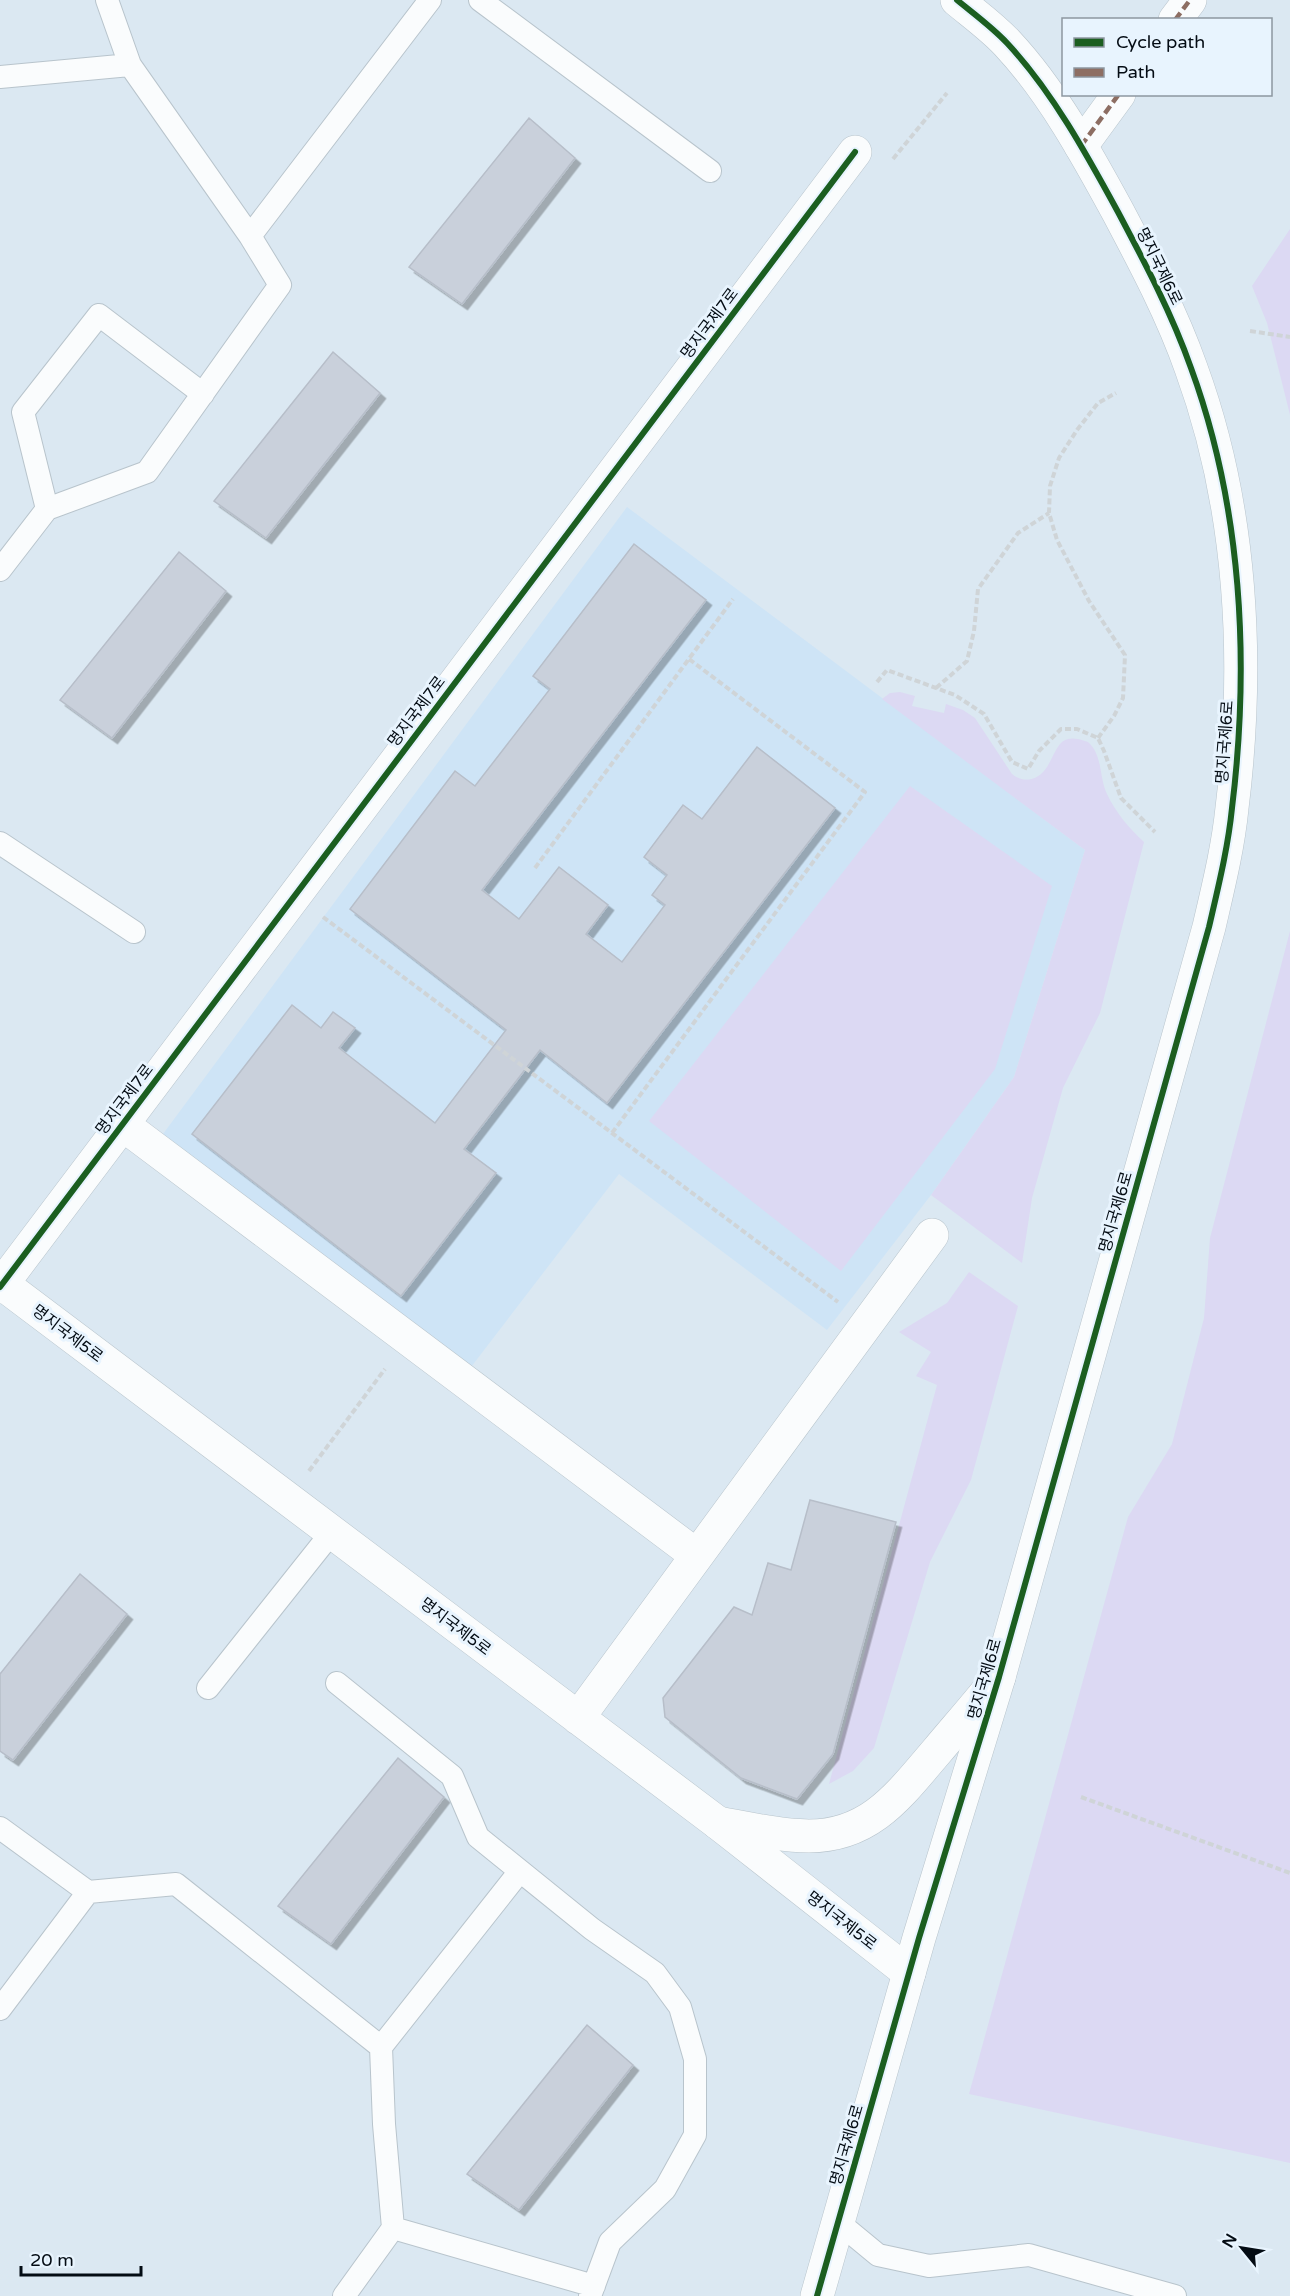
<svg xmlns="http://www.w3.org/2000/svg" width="1290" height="2296" viewBox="0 0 1290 2296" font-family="'Varela Round','Noto Sans KR',sans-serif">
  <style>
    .built { fill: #cee4f6 }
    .green { fill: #dcd9f3 }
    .building { fill: #c9d0db; stroke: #b7bec9; stroke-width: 1.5; filter: url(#shadow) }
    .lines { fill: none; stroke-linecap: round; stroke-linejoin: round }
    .service-casing { stroke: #b8c4cc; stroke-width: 24 }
    .minor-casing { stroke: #b8c4cc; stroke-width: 34 }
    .tertiary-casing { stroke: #b8c4cc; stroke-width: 34 }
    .secondary-casing { stroke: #b8c4cc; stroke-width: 34 }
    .path { stroke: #cfd4d7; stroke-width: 4; stroke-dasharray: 6 3; stroke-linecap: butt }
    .service { stroke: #fafcfd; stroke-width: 22 }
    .minor { stroke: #fafcfd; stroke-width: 33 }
    .tertiary { stroke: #fafcfd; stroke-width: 33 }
    .secondary { stroke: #fafcfd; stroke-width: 33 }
    .quiet { stroke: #8d6e63; stroke-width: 4.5; stroke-dasharray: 9 4.5; stroke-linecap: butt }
    .cycleway-casing { stroke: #e8f4fe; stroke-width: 10 }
    .cycleway { stroke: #1b5e20; stroke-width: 6 }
    .labels { text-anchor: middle; stroke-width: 6; stroke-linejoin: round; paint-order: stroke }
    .street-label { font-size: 16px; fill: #040c14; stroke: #e8f4fe }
  </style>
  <defs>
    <filter id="shadow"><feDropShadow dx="5.5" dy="5.5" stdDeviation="0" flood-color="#0004"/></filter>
  </defs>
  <rect width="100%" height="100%" fill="#dbe8f2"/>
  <path class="built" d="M627,507L1085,850L1014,1077L931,1195L827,1330L619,1174L468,1371L163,1134Z"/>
  <path class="green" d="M1290,229V415L1267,323L1252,286Z
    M900,692L915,696L912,706L944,713L946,704L963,710L975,718L1012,774C1024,784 1039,780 1047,767C1059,747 1059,731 1088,742C1103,755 1099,778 1107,794C1116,813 1129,828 1144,842L1100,1013L1063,1088L1032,1198L1022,1263L931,1195L1014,1077L1085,850L882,699L890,693Z
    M910,786L1052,886L995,1069L841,1271L649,1121Z
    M1290,931V2163L969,2094L1128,1517L1172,1444L1204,1318L1210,1238Z
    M969,1272L1018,1306L971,1480L930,1562L874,1748L853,1771L829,1784L937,1385L916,1376L931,1352L899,1332L947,1303Z"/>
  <path class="building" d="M529,118L575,158L462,304L409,267Z
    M333,352L380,393L266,538L214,501Z
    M634,544L706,600L482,890L519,919L559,867L608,905L586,934L622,962L665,905L652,895L667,875L644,857L683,805L702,819L757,747L835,808L607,1103L540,1050L464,1149L496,1173L401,1296L192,1134L292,1005L321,1028L333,1012L355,1028L339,1048L435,1123L506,1030L350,909L455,771L475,786L550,689L533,676Z
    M179,552L226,591L112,738L60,700Z
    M810,1500L896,1522L833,1754L797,1799L741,1778L665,1717L663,1698L734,1607L752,1615L768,1563L791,1570Z
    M80,1574L127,1614L13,1760L0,1751V1674Z
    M398,1758L444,1797L331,1944L278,1906Z
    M587,2025L633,2065L519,2210L467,2174Z"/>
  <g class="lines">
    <g class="service-casing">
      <path id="service" d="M107,0L130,65
        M480,0L710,171
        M0,77L130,65L250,236L280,285L147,472L47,509L0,570
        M250,236L430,0
        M47,509L23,412L99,315L203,394
        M0,843L134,932
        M337,1683L452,1776L478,1837L592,1929L655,1973L680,2007L695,2059V2135L665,2189L610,2242L590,2296
        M208,1688L332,1532
        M0,1828L88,1892L176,1884L381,2047L384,2124L393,2228L344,2296
        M0,2009L88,1892
        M381,2047L520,1871
        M838,2222L878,2255L929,2266L1029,2255L1175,2296
        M393,2228L594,2286"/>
    </g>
    <g class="minor-casing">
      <path id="minor" d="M1175,20L1190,0
        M1081,146L1119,94
        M122,1124L696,1555
        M0,1282L718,1823L909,1973
        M0,1287L855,152
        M578,1718L932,1235"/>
    </g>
    <g class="tertiary-casing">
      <path id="tertiary" d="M817,2296L919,1938L999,1677L1209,927C1218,888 1228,848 1232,808C1250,662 1242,507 1191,368C1172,314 1145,263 1118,212C1087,155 1052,91 1007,43C992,27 974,14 957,0"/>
    </g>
    <g class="secondary-casing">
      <path id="secondary" d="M718,1823C747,1828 779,1836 809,1836C871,1836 900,1794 937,1751C958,1726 979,1702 999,1677"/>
    </g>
    <path class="path" d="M893,159L947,93
      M1250,331L1290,337
      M877,682L887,670L955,695L984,714L1012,762L1028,769L1039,751L1061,729H1077L1098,738L1104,751L1121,798L1155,832
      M936,688L967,661L974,631L978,589L1018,533L1049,513
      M1098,738L1114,716L1123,698L1125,655L1089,601L1057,540L1049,513L1050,486L1059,458L1077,430L1098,403L1116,393
      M535,868L733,599
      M323,917L838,1302
      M612,1133L865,792L689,659
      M309,1471L385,1369
      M1081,1797L1290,1873"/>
    <use href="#service" class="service"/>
    <use href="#minor" class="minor"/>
    <use href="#tertiary" class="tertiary"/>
    <use href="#secondary" class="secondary"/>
    <path class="quiet" d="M1175,20L1190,0
      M1081,146L1119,94"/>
    <g class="cycleway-casing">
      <path id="cycleway" d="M0,1287L855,152
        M817,2296L919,1938L999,1677L1209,927C1218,888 1228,848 1232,808C1250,662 1242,507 1191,368C1172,314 1145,263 1118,212C1087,155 1052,91 1007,43C992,27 974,14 957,0"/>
    </g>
    <use href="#cycleway" class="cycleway"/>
  </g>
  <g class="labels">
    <g class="street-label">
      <text transform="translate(1160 266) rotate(64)" y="6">명지국제6로</text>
      <text transform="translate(709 323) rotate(-53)" y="6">명지국제7로</text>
      <text transform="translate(416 711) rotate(-53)" y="6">명지국제7로</text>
      <text transform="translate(1224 742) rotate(-86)" y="6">명지국제6로</text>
      <text transform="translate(124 1099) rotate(-53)" y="6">명지국제7로</text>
      <text transform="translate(1115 1212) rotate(-74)" y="6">명지국제6로</text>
      <text transform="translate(68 1333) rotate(37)" y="6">명지국제5로</text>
      <text transform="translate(456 1626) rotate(37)" y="6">명지국제5로</text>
      <text transform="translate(984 1679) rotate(-74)" y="6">명지국제6로</text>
      <text transform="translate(842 1920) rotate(38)" y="6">명지국제5로</text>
      <text transform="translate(846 2145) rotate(-74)" y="6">명지국제6로</text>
    </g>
  </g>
  <rect x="1062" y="18" width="210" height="78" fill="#e8f4fe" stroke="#8d97a0" stroke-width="1.5"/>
  <rect x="1074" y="38" width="30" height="9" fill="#1b5e20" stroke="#8d97a0" stroke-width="1.5"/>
  <text x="1116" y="48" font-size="18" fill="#040c14">Cycle path</text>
  <rect x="1074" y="68" width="30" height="9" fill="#8d6e63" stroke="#8d97a0" stroke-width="1.5"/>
  <text x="1116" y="78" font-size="18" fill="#040c14">Path</text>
  <g transform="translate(1242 2248) rotate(300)" stroke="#e8f4fe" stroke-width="4.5" paint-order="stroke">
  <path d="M0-4.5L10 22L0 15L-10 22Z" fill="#040c14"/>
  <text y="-9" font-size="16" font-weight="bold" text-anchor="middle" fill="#040c14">N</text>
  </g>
  <path d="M21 2266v9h120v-9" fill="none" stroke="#040c14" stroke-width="3"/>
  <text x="30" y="2266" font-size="18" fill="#040c14" stroke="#e8f4fe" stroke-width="4.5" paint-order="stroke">20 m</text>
</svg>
